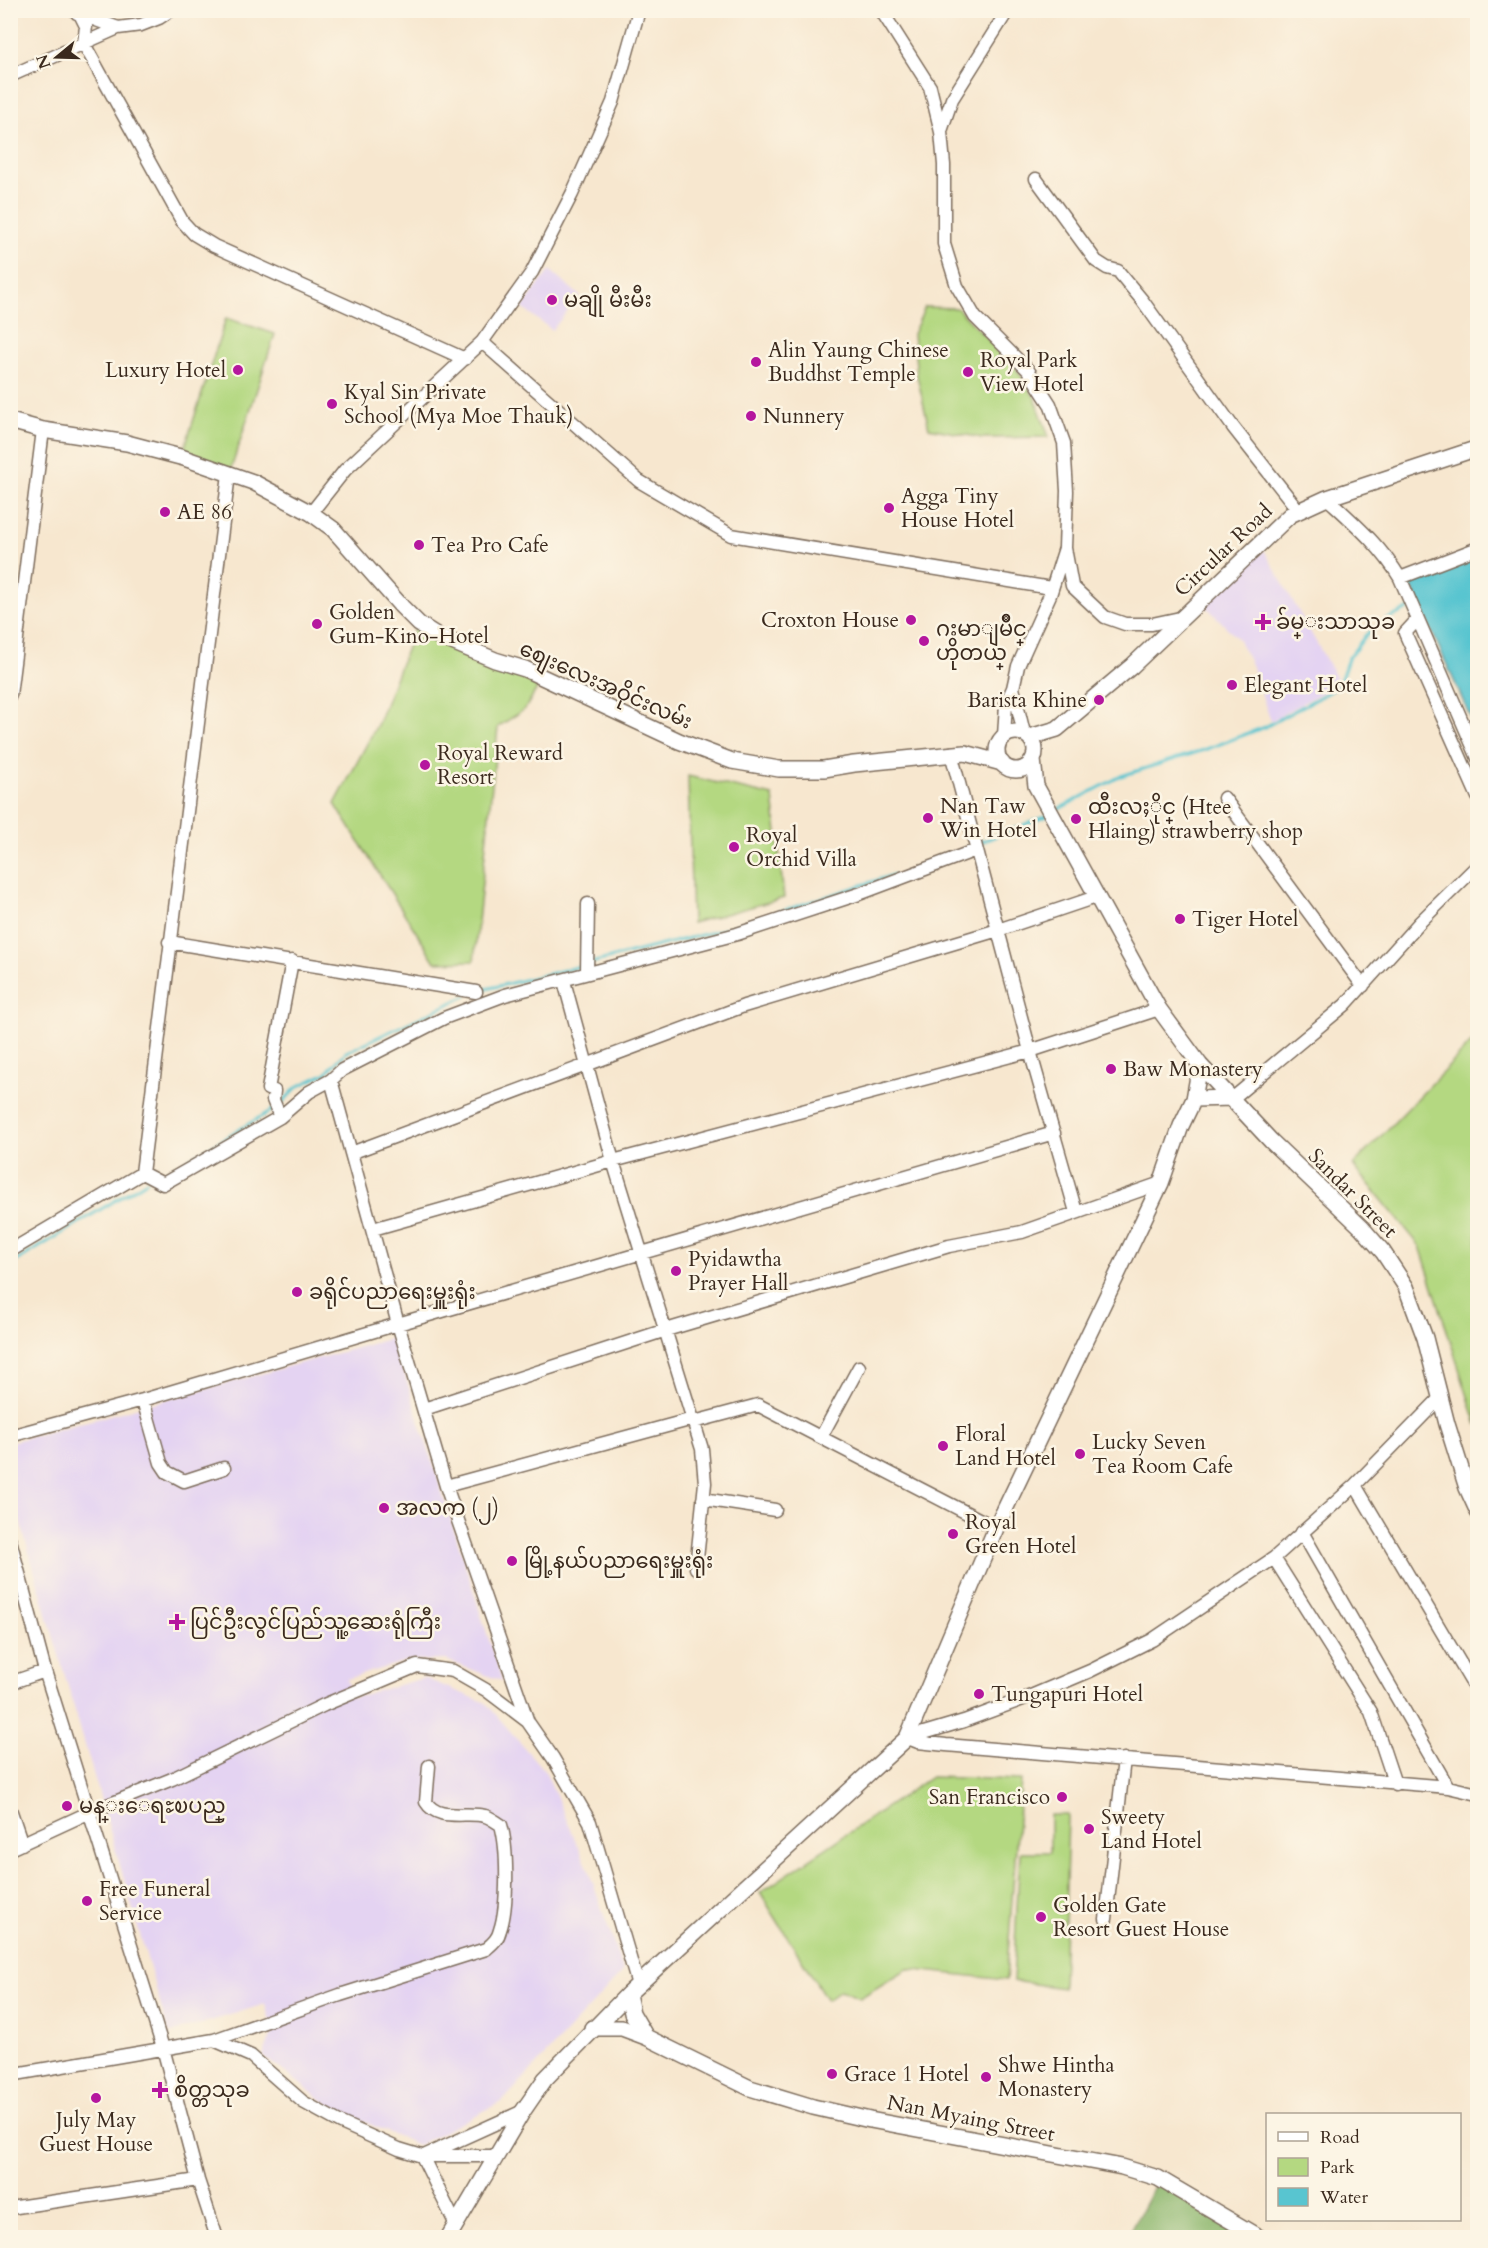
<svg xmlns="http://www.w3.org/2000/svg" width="1488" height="2248" viewBox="0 0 1488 2248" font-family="Cardo,'Noto Sans Myanmar',serif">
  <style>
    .built { fill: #e4d3f2 }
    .green { fill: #b4d881; stroke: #788150; stroke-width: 1.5 }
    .forest { fill: #8fb86f; stroke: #657146; stroke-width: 1.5 }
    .water { fill: #58c5d0; stroke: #4a7877; stroke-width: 1.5 }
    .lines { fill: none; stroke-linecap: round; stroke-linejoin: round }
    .stream { stroke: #58c5d0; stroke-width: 3 }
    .minor-casing { stroke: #7d6c5c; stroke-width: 15 }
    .tertiary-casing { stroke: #7d6c5c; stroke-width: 18 }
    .minor { stroke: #fff; stroke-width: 12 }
    .tertiary { stroke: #fff; stroke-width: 15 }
    .poi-dot { fill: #b5179e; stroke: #fcf5e5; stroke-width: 2 }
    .labels { text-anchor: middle; stroke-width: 5; stroke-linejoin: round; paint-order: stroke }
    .poi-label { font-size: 21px; fill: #3b2a1e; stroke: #fcf5e5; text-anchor: start }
    .street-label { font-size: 21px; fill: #3b2a1e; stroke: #fcf5e5 }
  </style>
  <rect width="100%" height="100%" fill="#fcf5e5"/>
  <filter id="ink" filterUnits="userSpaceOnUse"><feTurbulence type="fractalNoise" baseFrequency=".0167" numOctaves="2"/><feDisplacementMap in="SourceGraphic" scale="12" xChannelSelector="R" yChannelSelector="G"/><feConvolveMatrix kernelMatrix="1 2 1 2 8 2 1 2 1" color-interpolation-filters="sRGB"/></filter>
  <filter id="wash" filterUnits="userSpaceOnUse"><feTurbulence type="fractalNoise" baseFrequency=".008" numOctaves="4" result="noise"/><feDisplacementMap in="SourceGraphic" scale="24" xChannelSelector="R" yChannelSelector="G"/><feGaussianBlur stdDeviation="1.35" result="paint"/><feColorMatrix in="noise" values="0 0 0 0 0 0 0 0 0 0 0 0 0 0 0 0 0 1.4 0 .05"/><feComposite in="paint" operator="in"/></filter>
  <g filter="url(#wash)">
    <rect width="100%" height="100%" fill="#f7e7cf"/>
    <path class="built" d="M550,270L580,296L552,330L522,308Z
      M1264,550L1337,679V684L1271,721L1260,691L1263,689L1239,640L1204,604Z
      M393,1338L502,1681L446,1660L406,1661L347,1679L352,1698L424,1678L486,1703L546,1773L587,1866L623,1971L503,2101L418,2145L334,2109L263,2056L273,2032L265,2004L169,2034L11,1490V1442Z"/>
    <path class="green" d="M925,307L957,308L1016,368L1035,398L1049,437L982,438L929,428L917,376L913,334Z
      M226,318L275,334L231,469L183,453Z
      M415,627L432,639L539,685L525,709L498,727L474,961L435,962L335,804L378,723Z
      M688,776L773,796L784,898L692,923Z
      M1477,1037V1425L1420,1246L1353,1165Z
      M931,1777L1021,1780L1006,1980L907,1969L860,1998L840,1990L827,2000L760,1893Z
      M1050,1815H1068L1063,1988L1013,1981L1020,1852H1050Z"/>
    <path class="forest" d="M1157,2181L1256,2238H1127Z"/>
    <path class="water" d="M1477,553V732L1409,581Z"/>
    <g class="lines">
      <path class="stream" d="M1055,811L1121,776L1204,750L1265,727L1338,687L1348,659L1366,635L1388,619L1408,609
        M978,843L1047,816
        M591,963L733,927L893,875
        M478,991L585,965
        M280,1105L297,1087L326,1073L346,1052L466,996
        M159,1177L274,1109
        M10,1265L147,1181"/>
    </g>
  </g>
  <g filter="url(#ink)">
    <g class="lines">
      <g class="minor-casing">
        <path id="minor" d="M78,10L86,26L84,44L182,221L194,234L214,246L465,359
          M881,10L930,87L941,132L944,165V244L957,286L975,317L1028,370L1050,404L1064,443L1067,491L1065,548L1050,595L1018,666L1013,688L1006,704L1004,736
          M77,13L118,28
          M10,76L118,28L141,25L159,18L171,10
          M941,131L952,99L1008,10
          M1036,179L1096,261L1107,268L1118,271L1142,300L1233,427L1299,511
          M482,342L639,481L731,535L1051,588
          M1327,498C1354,523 1381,546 1400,578L1478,758
          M311,513L345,470L482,342L532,272L572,194L613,102L639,10
          M1065,548L1072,586L1105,617L1125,624H1152L1180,618
          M1400,578L1478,548
          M1417,620L1405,633L1478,797
          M1013,688L1024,733
          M10,695L43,430
          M951,753L1030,1051L1076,1212
          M1224,798L1363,986
          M169,942L476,992
          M587,973L588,904
          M564,981L613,1161L702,1449L705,1483L696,1568
          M331,1080L398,1324L446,1486L528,1722L553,1758L590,1822L638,1985
          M1233,1098L1345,1005L1420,922L1478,865
          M280,1117L273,1100L274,1091L268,1089L292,961
          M351,1153L744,1006L998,930L1096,897
          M142,1173L229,474
          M373,1229L613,1161L1030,1051L1159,1009
          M10,1251L142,1173L163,1184L280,1117L309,1092L331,1080L342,1070L444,1018L505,995L737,934L859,894L976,850
          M143,1400L161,1463L167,1472L184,1481L224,1468
          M424,1409L666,1330L949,1246L1022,1232L1161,1183
          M694,1422L758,1405L996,1528
          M10,1436L143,1400L398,1324L1054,1133
          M821,1437L859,1367
          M1355,1485L1478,1693
          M446,1486L693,1419
          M703,1499L775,1510
          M1302,1532L1448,1787
          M10,1540L45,1671L163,2048L198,2180L217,2238
          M1274,1558L1371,1712L1395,1784
          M10,1683L45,1671
          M907,1738L964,1721L1031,1696L1090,1671L1152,1640L1274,1558L1355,1485L1441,1397
          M908,1738L918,1742L946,1745L1448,1787L1478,1794
          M10,1809L22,1844
          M10,1849L88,1813L172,1779L324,1705L417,1666L453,1671L486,1690L527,1721
          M1106,1919L1124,1759
          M214,2040L340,1995L486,1949C493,1943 498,1939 500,1930C508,1907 508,1849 501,1825C496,1822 490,1817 485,1816C466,1811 438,1822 426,1802L429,1766
          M10,2075L214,2040L251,2056L303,2102L341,2123L399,2149L422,2156H496
          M426,2155L523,2111
          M422,2156L456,2225
          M10,2208L198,2180"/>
      </g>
      <g class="tertiary-casing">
        <path id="tertiary" d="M10,421L43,430L127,443L184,458L253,482L311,513L333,529L402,607L419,624L438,636L495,660L525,669L679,741L732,761L779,769H824L854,764L965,753L1002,763
          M997 751a19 19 0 1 1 38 0a19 19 0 1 1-38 0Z
          M1030,737L1057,729L1132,666L1290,515L1327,498L1478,448
          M1033,760L1036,786L1159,1009L1200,1065L1271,1141L1362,1228L1383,1252L1406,1287L1425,1338L1447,1424L1467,1488L1478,1512
          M1194,1099L1233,1098
          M628,1994L632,2013L646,2037L750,2088L813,2107L870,2120L1122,2167L1158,2178L1260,2238
          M592,2028H622L646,2037
          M448,2238L523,2111L545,2079L628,1994L907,1738L996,1528L1161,1183L1181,1126L1194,1099L1200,1065"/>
      </g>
      <use href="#minor" class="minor"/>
      <use href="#tertiary" class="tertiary"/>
    </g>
  </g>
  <g class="poi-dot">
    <circle cx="552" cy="300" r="6"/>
    <circle cx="756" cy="362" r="6"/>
    <circle cx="238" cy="370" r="6"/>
    <circle cx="968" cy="372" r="6"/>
    <circle cx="332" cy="404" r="6"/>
    <circle cx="751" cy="416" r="6"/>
    <circle cx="889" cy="508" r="6"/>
    <circle cx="165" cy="512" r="6"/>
    <circle cx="419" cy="545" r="6"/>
    <circle cx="911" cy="620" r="6"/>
    <path d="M1260 613h6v6h6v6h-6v6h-6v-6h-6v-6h6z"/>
    <circle cx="317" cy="624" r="6"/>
    <circle cx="924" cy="641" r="6"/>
    <circle cx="1232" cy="685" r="6"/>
    <circle cx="1099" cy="700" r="6"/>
    <circle cx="425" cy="765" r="6"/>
    <circle cx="928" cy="818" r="6"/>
    <circle cx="1076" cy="819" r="6"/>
    <circle cx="734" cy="847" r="6"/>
    <circle cx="1180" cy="919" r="6"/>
    <circle cx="1111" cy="1069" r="6"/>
    <circle cx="676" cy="1271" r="6"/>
    <circle cx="297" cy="1292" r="6"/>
    <circle cx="943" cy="1446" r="6"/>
    <circle cx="1080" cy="1454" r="6"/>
    <circle cx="384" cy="1508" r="6"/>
    <circle cx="953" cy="1534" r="6"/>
    <circle cx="512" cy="1561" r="6"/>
    <path d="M174 1613h6v6h6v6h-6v6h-6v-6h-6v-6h6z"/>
    <circle cx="979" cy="1694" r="6"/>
    <circle cx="1062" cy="1797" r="6"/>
    <circle cx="67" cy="1806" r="6"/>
    <circle cx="1089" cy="1829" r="6"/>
    <circle cx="87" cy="1901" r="6"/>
    <circle cx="1041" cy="1917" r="6"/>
    <circle cx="832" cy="2074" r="6"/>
    <circle cx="986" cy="2077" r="6"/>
    <path d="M157 2081h6v6h6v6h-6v6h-6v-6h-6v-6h6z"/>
    <circle cx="96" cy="2098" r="6"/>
  </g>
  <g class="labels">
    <g class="poi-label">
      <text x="564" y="307">မချို မီးမီး</text>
      <text x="768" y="357">Alin Yaung Chinese<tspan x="768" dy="24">Buddhst Temple</tspan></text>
      <text x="980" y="367">Royal Park<tspan x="980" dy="24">View Hotel</tspan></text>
      <text x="226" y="377" text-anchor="end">Luxury Hotel</text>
      <text x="344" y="399">Kyal Sin Private<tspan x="344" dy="24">School (Mya Moe Thauk)</tspan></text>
      <text x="763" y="423">Nunnery</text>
      <text x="901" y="503">Agga Tiny<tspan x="901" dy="24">House Hotel</tspan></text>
      <text x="177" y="519">AE 86</text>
      <text x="431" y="552">Tea Pro Cafe</text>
      <text x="329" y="619">Golden<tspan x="329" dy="24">Gum-Kino-Hotel</tspan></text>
      <text x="899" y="627" text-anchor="end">Croxton House</text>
      <text x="1276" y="629">ခ်မ္းသာသုခ</text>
      <text x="936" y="636">ဂႏမာျမိဳင္<tspan x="936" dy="24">ဟိုတယ္</tspan></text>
      <text x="1244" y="692">Elegant Hotel</text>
      <text x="1087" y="707" text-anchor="end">Barista Khine</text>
      <text x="437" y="760">Royal Reward<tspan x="437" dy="24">Resort</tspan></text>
      <text x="940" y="813">Nan Taw<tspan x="940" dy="24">Win Hotel</tspan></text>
      <text x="1088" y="814">ထီးလႈိုင္ (Htee<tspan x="1088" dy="24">Hlaing) strawberry shop</tspan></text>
      <text x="746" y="842">Royal<tspan x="746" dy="24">Orchid Villa</tspan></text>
      <text x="1192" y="926">Tiger Hotel</text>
      <text x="1123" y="1076">Baw Monastery</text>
      <text x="688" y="1266">Pyidawtha<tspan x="688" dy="24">Prayer Hall</tspan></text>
      <text x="309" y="1299">ခရိုင်ပညာရေးမှူးရုံး</text>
      <text x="955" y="1441">Floral<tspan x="955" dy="24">Land Hotel</tspan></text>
      <text x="1092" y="1449">Lucky Seven<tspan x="1092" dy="24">Tea Room Cafe</tspan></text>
      <text x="396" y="1515">အလက (၂)</text>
      <text x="965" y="1529">Royal<tspan x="965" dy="24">Green Hotel</tspan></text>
      <text x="524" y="1568">မြို့နယ်ပညာရေးမှူးရုံး</text>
      <text x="190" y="1629">ပြင်ဦးလွင်ပြည်သူ့ဆေးရုံကြီး</text>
      <text x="991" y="1701">Tungapuri Hotel</text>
      <text x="1050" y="1804" text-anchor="end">San Francisco</text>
      <text x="79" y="1813">မန္းေရႊၿပည္</text>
      <text x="1101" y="1824">Sweety<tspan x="1101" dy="24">Land Hotel</tspan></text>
      <text x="99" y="1896">Free Funeral<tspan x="99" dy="24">Service</tspan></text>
      <text x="1053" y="1912">Golden Gate<tspan x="1053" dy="24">Resort Guest House</tspan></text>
      <text x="998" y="2072">Shwe Hintha<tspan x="998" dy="24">Monastery</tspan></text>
      <text x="844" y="2081">Grace 1 Hotel</text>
      <text x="174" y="2097">စိတ္တသုခ</text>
      <text x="96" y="2127" text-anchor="middle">July May<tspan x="96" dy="24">Guest House</tspan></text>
    </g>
    <g class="street-label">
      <text transform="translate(1223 550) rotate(-43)" y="7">Circular Road</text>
      <text transform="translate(606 685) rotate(24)" y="7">စျေးလေးအဝိုင်းလမ်း</text>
      <text transform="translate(1353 1193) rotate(45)" y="7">Sandar Street</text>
      <text transform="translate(971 2118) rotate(11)" y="7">Nan Myaing Street</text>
    </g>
  </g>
  <rect width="1488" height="2248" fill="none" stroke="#fcf5e5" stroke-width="36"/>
  <rect x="1266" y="2113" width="195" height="108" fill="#fcf5e5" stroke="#afa495" stroke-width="1.5"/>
  <rect x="1278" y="2132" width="30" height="9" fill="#ffffff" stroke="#afa495" stroke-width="1.5"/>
  <text x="1320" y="2143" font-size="18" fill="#3b2a1e">Road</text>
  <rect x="1278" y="2158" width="30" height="18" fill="#b4d881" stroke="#afa495" stroke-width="1.5"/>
  <text x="1320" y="2173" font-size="18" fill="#3b2a1e">Park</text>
  <rect x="1278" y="2188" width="30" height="18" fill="#58c5d0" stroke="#afa495" stroke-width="1.5"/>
  <text x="1320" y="2203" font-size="18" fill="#3b2a1e">Water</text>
  <g transform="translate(57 57) rotate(251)" stroke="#fcf5e5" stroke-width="4.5" paint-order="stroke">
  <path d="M0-4.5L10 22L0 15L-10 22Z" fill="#3b2a1e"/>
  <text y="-9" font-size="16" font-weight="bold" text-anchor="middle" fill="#3b2a1e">N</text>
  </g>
</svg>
